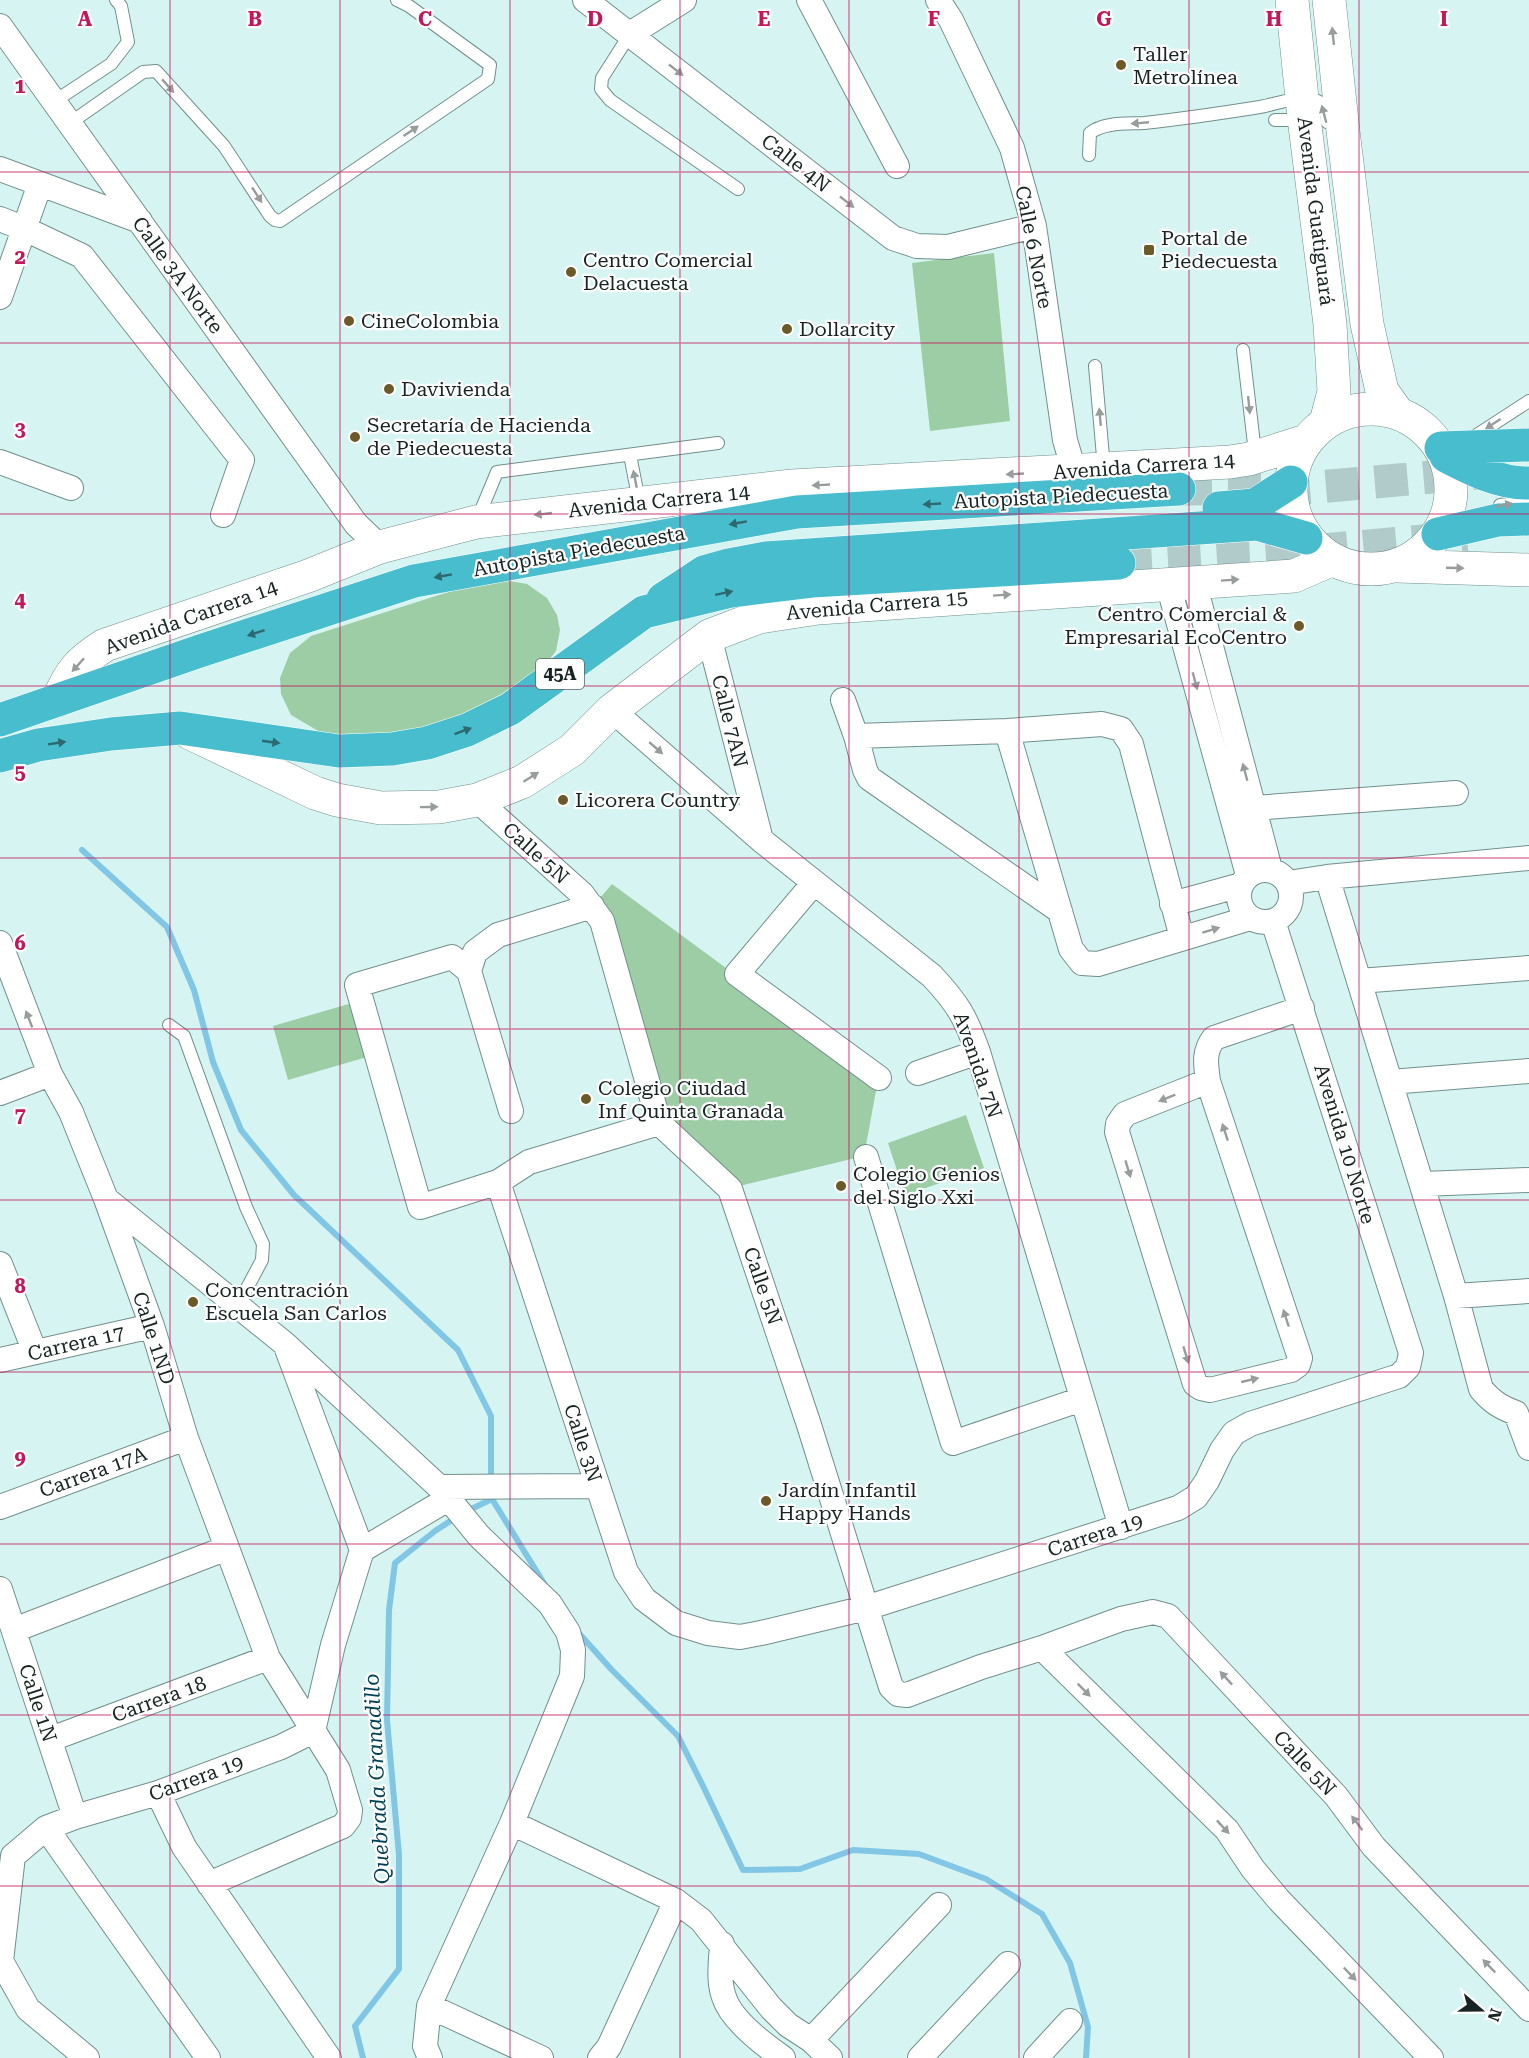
<svg xmlns="http://www.w3.org/2000/svg" width="1529" height="2058" viewBox="0 0 1529 2058" font-family="'Roboto Serif',serif">
  <style>
    .green { fill: #9ccda4 }
    .lines { fill: none; stroke-linecap: round; stroke-linejoin: round }
    .stream { stroke: #81c6e5; stroke-width: 6 }
    .highway-tunnel { stroke: #b0cbc9; stroke-width: 33; stroke-dasharray: 33 16; stroke-linecap: butt }
    .lane-casing { stroke: #728f8c; stroke-width: 14 }
    .street-casing { stroke: #728f8c; stroke-width: 26 }
    .secondary-casing { stroke: #728f8c; stroke-width: 34 }
    .highway-casing { stroke: #fff; stroke-width: 34 }
    .lane { stroke: #fff; stroke-width: 12 }
    .street { stroke: #fff; stroke-width: 24 }
    .secondary { stroke: #fff; stroke-width: 33 }
    .highway { stroke: #48bdce; stroke-width: 33 }
    .oneway { fill: #979c9c }
    .oneway2 { fill: #2e6970 }
    .grid { fill: none; stroke: #c2185b; stroke-width: 1.5; stroke-opacity: 0.55 }
    .poi-dot { fill: #6b5927; stroke: #fff; stroke-width: 2 }
    .labels { text-anchor: middle; stroke-width: 4.5; stroke-linejoin: round; paint-order: stroke }
    .shield { fill: #fff; stroke: #5d6665; stroke-width: 1.5 }
    .shield-label { font-size: 18px; font-weight: bold; fill: #182423 }
    .poi-label { font-size: 20px; fill: #182423; stroke: #fff; text-anchor: start }
    .street-label { font-size: 20px; fill: #182423; stroke: #fff }
    .water-label { font-size: 21px; font-style: italic; fill: #003f55; stroke: #fff }
    .grid-label { font-size: 20px; text-anchor: middle; font-weight: bold; fill: #c2185b; stroke: #fff; stroke-width: 4.5; stroke-linejoin: round; paint-order: stroke }
  </style>
  <rect width="100%" height="100%" fill="#d6f5f2"/>
  <path class="green" d="M994,253L1010,421L930,431L912,263Z
    M504,580L527,584L547,598L557,615L560,630L556,651L538,674L468,713L421,728L374,738L320,732L291,715L281,694L280,678L290,653L311,636L467,586Z
    M612,884L878,1080L864,1156L731,1188L661,1122L594,905Z
    M352,1003L367,1057L288,1080L273,1026Z
    M966,1115L984,1168L905,1195L888,1143Z"/>
  <g class="lines">
    <path class="stream" d="M82,850L167,927L194,990L213,1062L241,1130L294,1195L458,1350L491,1416V1483
      M491,1493L492,1499L545,1585
      M467,1511L492,1499
      M576,1630L611,1669L678,1736L704,1788L743,1870L800,1869L853,1850L919,1854L986,1879L1042,1914L1070,1963L1088,2027L1086,2058
      M363,2058L355,2026L399,1969V1855L387,1720L389,1610L395,1563L435,1531L458,1516"/>
    <path class="highway-tunnel" d="M1179,489L1305,488L1491,472
      M1119,563L1278,554L1467,537"/>
    <g class="lane-casing">
      <path id="lane" d="M630,34L602,78L601,89L610,100L738,189
        M55,101L111,64L128,42L121,6L116,0
        M1275,120H1296L1303,123
        M70,123L143,72L156,71L224,146L270,216L275,220L280,221L488,79L490,65L409,6L397,0
        M1089,155L1090,133C1104,122 1127,124 1144,123C1182,119 1222,113 1260,107C1277,104 1298,95 1315,100C1326,103 1326,113 1327,122
        M1243,350L1254,444L1250,456
        M1095,366L1104,468
        M1472,438L1529,401
        M630,455L639,501
        M1500,505L1529,502
        M477,520L497,472L718,443
        M169,1025L184,1036L246,1207L263,1244L262,1260L238,1305"/>
    </g>
    <g class="street-casing">
      <path id="street" d="M585,0L893,238L917,246L948,247L1034,226
        M809,0L897,166
        M938,0L951,20L1012,148L1034,226L1065,440L1074,471
        M0,26L356,524L380,547
        M630,34L684,0
        M0,169L140,221
        M0,219L25,229L82,256L242,460L223,515
        M0,297L40,184
        M0,462L71,488
        M1194,582L1270,869
        M1168,584L1248,875
        M709,636L761,840
        M843,700L856,736L865,770L869,778L1060,911
        M612,710L761,840L932,976C958,1004 965,1016 978,1052L1121,1527
        M1007,731L1071,949L1082,963L1098,964L1250,918
        M856,736L1007,731L1102,724L1121,729L1131,744L1182,938
        M477,800L582,894L602,921L659,1123L730,1189L809,1425L891,1687L898,1694L907,1695L981,1667L1042,1648L1121,1619L1153,1612L1168,1616L1336,1796L1374,1847L1529,2009
        M1254,808L1456,793
        M1239 896a26 26 0 1 1 52 0a26 26 0 1 1-52 0Z
        M1327,877L1456,1296L1481,1389C1492,1402 1500,1407 1516,1413L1529,1448
        M1288,883L1327,877L1529,858
        M813,884L737,974L879,1078
        M1172,904L1241,885
        M0,943L50,1074L71,1112L106,1199L152,1326L186,1438L268,1658L338,1770L350,1810L349,1818L343,1826L209,1884
        M469,971L452,957L357,985L420,1207L498,1182L529,1162L659,1123
        M1359,981L1529,968
        M918,1073L978,1052
        M1208,1081L1125,1114L1118,1124L1117,1132L1195,1384L1201,1388L1210,1390L1291,1370L1298,1365L1300,1358L1208,1081C1206,1065 1203,1052 1214,1038L1302,1008
        M1390,1082L1529,1071
        M0,1093L50,1074
        M511,1111L469,971L475,952L498,935L592,906
        M866,1157L953,1443L1082,1399
        M498,1182L626,1572L644,1599L676,1623L708,1633L740,1637L761,1633L866,1608L1178,1508L1196,1497L1207,1481L1222,1450L1234,1433L1250,1424L1399,1376L1408,1367L1411,1353L1273,921
        M1422,1184L1529,1180
        M106,1199L285,1344L439,1487L597,1486
        M0,1264L35,1352
        M1456,1296L1529,1291
        M287,1349L362,1550L333,1645L313,1731
        M0,1360L152,1326
        M0,1507L186,1438
        M362,1550L448,1499
        M0,1589L75,1817
        M14,1630L227,1548
        M1042,1648L1227,1830L1253,1869L1279,1900L1431,2058
        M51,1739L268,1658
        M158,1793L184,1847L329,2058
        M512,1823L676,1901L701,1920L771,2008L788,2025L811,2040L830,2058
        M46,1828L208,2058
        M722,1944C721,1961 718,1981 724,1997C731,2020 763,2044 783,2058
        M429,2006L541,2058
        M811,2040L939,1905
        M87,2058L28,2009L1,1961L13,1856L46,1828L75,1817L158,1793L281,1747L313,1731
        M430,2058L425,2046L429,2006L512,1823L572,1676L573,1650L568,1632L550,1604L479,1536L439,1487
        M600,2058L609,2047L676,1901
        M920,2058L1008,1964
        M1036,2058L1070,2021"/>
    </g>
    <g class="secondary-casing">
      <path id="secondary" d="M1292,0L1304,118L1330,324L1334,392L1326,422
        M1329,0L1343,131L1367,324L1382,391L1397,412
        M1291 489a80 80 0 1 1 160 0a80 80 0 1 1-160 0Z
        M1397,566L1529,570
        M58,700C70,672 78,662 105,645L308,576L380,547L476,522L792,486L1230,462L1249,459L1306,441
        M190,733L315,793L337,800L381,808L439,807L477,800L522,782L572,750L612,710L709,636L759,617L818,608L1294,576L1331,560"/>
    </g>
    <g class="highway-casing">
      <path id="highway" d="M1441,448L1529,445
        M1446,456C1471,469 1500,484 1529,483
        M1219,508L1255,505L1291,482
        M1438,534L1498,520L1529,519
        M663,599L704,572L729,565L766,558L1257,524L1306,538
        M0,720L200,651L414,581L797,512L1179,489
        M0,756L38,745L111,734L180,728L339,751L392,749L427,743L467,730L510,709L644,612L731,591L812,581L1119,563"/>
    </g>
    <use href="#lane" class="lane"/>
    <use href="#street" class="street"/>
    <use href="#secondary" class="secondary"/>
    <use href="#highway" class="highway"/>
  </g>
  <defs><path id="oneway-solid" d="M-6-.8H1V-3.2L6.5 0L1 3.2V.8H-6Z" transform="scale(1.5)"/></defs>
  <g class="oneway">
    <use href="#oneway-solid" transform="translate(1333 36) rotate(-96)"/>
    <use href="#oneway-solid" transform="translate(676 70) rotate(38)"/>
    <use href="#oneway-solid" transform="translate(168 86) rotate(49)"/>
    <use href="#oneway-solid" transform="translate(1324 114) rotate(-105)"/>
    <use href="#oneway-solid" transform="translate(1140 123) rotate(175)"/>
    <use href="#oneway-solid" transform="translate(411 131) rotate(-34)"/>
    <use href="#oneway-solid" transform="translate(257 195) rotate(57)"/>
    <use href="#oneway-solid" transform="translate(847 202) rotate(38)"/>
    <use href="#oneway-solid" transform="translate(1249 405) rotate(84)"/>
    <use href="#oneway-solid" transform="translate(1100 417) rotate(-95)"/>
    <use href="#oneway-solid" transform="translate(1493 424) rotate(147)"/>
    <use href="#oneway-solid" transform="translate(1015 474) rotate(177)"/>
    <use href="#oneway-solid" transform="translate(635 479) rotate(-101)"/>
    <use href="#oneway-solid" transform="translate(821 485) rotate(177)"/>
    <use href="#oneway-solid" transform="translate(1504 505) rotate(-10)"/>
    <use href="#oneway-solid" transform="translate(543 514) rotate(174)"/>
    <use href="#oneway-solid" transform="translate(1455 568) rotate(2)"/>
    <use href="#oneway-solid" transform="translate(1230 580) rotate(-4)"/>
    <use href="#oneway-solid" transform="translate(1002 595) rotate(-4)"/>
    <use href="#oneway-solid" transform="translate(78 665) rotate(132)"/>
    <use href="#oneway-solid" transform="translate(1195 681) rotate(75)"/>
    <use href="#oneway-solid" transform="translate(656 748) rotate(41)"/>
    <use href="#oneway-solid" transform="translate(1245 772) rotate(-105)"/>
    <use href="#oneway-solid" transform="translate(531 777) rotate(-32)"/>
    <use href="#oneway-solid" transform="translate(429 807) rotate(-1)"/>
    <use href="#oneway-solid" transform="translate(1211 930) rotate(-17)"/>
    <use href="#oneway-solid" transform="translate(29 1019) rotate(-111)"/>
    <use href="#oneway-solid" transform="translate(1167 1098) rotate(158)"/>
    <use href="#oneway-solid" transform="translate(1225 1132) rotate(-108)"/>
    <use href="#oneway-solid" transform="translate(1128 1169) rotate(73)"/>
    <use href="#oneway-solid" transform="translate(1286 1318) rotate(-108)"/>
    <use href="#oneway-solid" transform="translate(1186 1355) rotate(73)"/>
    <use href="#oneway-solid" transform="translate(1250 1380) rotate(-13)"/>
    <use href="#oneway-solid" transform="translate(1226 1678) rotate(-133)"/>
    <use href="#oneway-solid" transform="translate(1084 1690) rotate(45)"/>
    <use href="#oneway-solid" transform="translate(1357 1823) rotate(-127)"/>
    <use href="#oneway-solid" transform="translate(1223 1827) rotate(47)"/>
    <use href="#oneway-solid" transform="translate(1489 1966) rotate(-134)"/>
    <use href="#oneway-solid" transform="translate(1350 1974) rotate(46)"/>
  </g>
  <g class="oneway2">
    <use href="#oneway-solid" transform="translate(932 504) rotate(177)"/>
    <use href="#oneway-solid" transform="translate(738 523) rotate(170)"/>
    <use href="#oneway-solid" transform="translate(443 576) rotate(170)"/>
    <use href="#oneway-solid" transform="translate(724 593) rotate(-12)"/>
    <use href="#oneway-solid" transform="translate(256 633) rotate(162)"/>
    <use href="#oneway-solid" transform="translate(463 731) rotate(-20)"/>
    <use href="#oneway-solid" transform="translate(271 742) rotate(8)"/>
    <use href="#oneway-solid" transform="translate(57 743) rotate(-9)"/>
  </g>
  <path class="grid" d="M170,0V2058M340,0V2058M510,0V2058M680,0V2058M849,0V2058M1019,0V2058M1189,0V2058M1359,0V2058M0,172H1529M0,343H1529M0,514H1529M0,686H1529M0,858H1529M0,1029H1529M0,1200H1529M0,1372H1529M0,1544H1529M0,1715H1529M0,1886H1529"/>
  <g class="poi-dot">
    <circle cx="1121" cy="65" r="6"/>
    <rect x="1143" y="244" width="12" height="12" rx="3"/>
    <circle cx="571" cy="272" r="6"/>
    <circle cx="349" cy="321" r="6"/>
    <circle cx="787" cy="329" r="6"/>
    <circle cx="389" cy="389" r="6"/>
    <circle cx="355" cy="437" r="6"/>
    <circle cx="1299" cy="626" r="6"/>
    <circle cx="563" cy="800" r="6"/>
    <circle cx="586" cy="1099" r="6"/>
    <circle cx="841" cy="1186" r="6"/>
    <circle cx="193" cy="1302" r="6"/>
    <circle cx="766" cy="1501" r="6"/>
  </g>
  <g class="labels">
    <rect class="shield" x="536" y="659" width="48" height="30" rx="4.5"/>
    <g class="shield-label">
      <text x="560" y="680">45A</text>
    </g>
    <g class="poi-label">
      <text x="1133" y="61">Taller<tspan x="1133" dy="23">Metrolínea</tspan></text>
      <text x="1161" y="245">Portal de<tspan x="1161" dy="23">Piedecuesta</tspan></text>
      <text x="583" y="267">Centro Comercial<tspan x="583" dy="23">Delacuesta</tspan></text>
      <text x="361" y="328">CineColombia</text>
      <text x="799" y="336">Dollarcity</text>
      <text x="401" y="396">Davivienda</text>
      <text x="367" y="432">Secretaría de Hacienda<tspan x="367" dy="23">de Piedecuesta</tspan></text>
      <text x="1287" y="621" text-anchor="end">Centro Comercial &amp;<tspan x="1287" dy="23">Empresarial EcoCentro</tspan></text>
      <text x="575" y="807">Licorera Country</text>
      <text x="598" y="1095">Colegio Ciudad<tspan x="598" dy="23">Inf Quinta Granada</tspan></text>
      <text x="853" y="1181">Colegio Genios<tspan x="853" dy="23">del Siglo Xxi</tspan></text>
      <text x="205" y="1297">Concentración<tspan x="205" dy="23">Escuela San Carlos</tspan></text>
      <text x="778" y="1497">Jardín Infantil<tspan x="778" dy="23">Happy Hands</tspan></text>
    </g>
    <g class="street-label">
      <text transform="translate(796 163) rotate(38)" y="7">Calle 4N</text>
      <text transform="translate(1316 211) rotate(83)" y="7">Avenida Guatiguará</text>
      <text transform="translate(1034 247) rotate(79)" y="7">Calle 6 Norte</text>
      <text transform="translate(178 275) rotate(54)" y="7">Calle 3A Norte</text>
      <text transform="translate(1144 466) rotate(-4)" y="7">Avenida Carrera 14</text>
      <text transform="translate(1061 496) rotate(-3)" y="7">Autopista Piedecuesta</text>
      <text transform="translate(659 501) rotate(-6)" y="7">Avenida Carrera 14</text>
      <text transform="translate(579 551) rotate(-10)" y="7">Autopista Piedecuesta</text>
      <text transform="translate(877 605) rotate(-5)" y="7">Avenida Carrera 15</text>
      <text transform="translate(191 617) rotate(-20)" y="7">Avenida Carrera 14</text>
      <text transform="translate(730 721) rotate(76)" y="7">Calle 7AN</text>
      <text transform="translate(536 853) rotate(42)" y="7">Calle 5N</text>
      <text transform="translate(978 1065) rotate(71)" y="7">Avenida 7N</text>
      <text transform="translate(1345 1144) rotate(73)" y="7">Avenida 10 Norte</text>
      <text transform="translate(763 1286) rotate(71)" y="7">Calle 5N</text>
      <text transform="translate(154 1338) rotate(72)" y="7">Calle 1ND</text>
      <text transform="translate(76 1343) rotate(-13)" y="7">Carrera 17</text>
      <text transform="translate(583 1443) rotate(72)" y="7">Calle 3N</text>
      <text transform="translate(93 1472) rotate(-20)" y="7">Carrera 17A</text>
      <text transform="translate(1095 1535) rotate(-18)" y="7">Carrera 19</text>
      <text transform="translate(159 1699) rotate(-20)" y="7">Carrera 18</text>
      <text transform="translate(38 1703) rotate(72)" y="7">Calle 1N</text>
      <text transform="translate(1305 1763) rotate(47)" y="7">Calle 5N</text>
      <text transform="translate(196 1778) rotate(-20)" y="7">Carrera 19</text>
    </g>
    <g class="water-label">
      <text transform="translate(377 1779) rotate(-93)" y="7">Quebrada Granadillo</text>
    </g>
  </g>
  <g class="grid-label">
    <text x="85" y="26">A</text>
    <text x="255" y="26">B</text>
    <text x="425" y="26">C</text>
    <text x="595" y="26">D</text>
    <text x="764" y="26">E</text>
    <text x="934" y="26">F</text>
    <text x="1104" y="26">G</text>
    <text x="1274" y="26">H</text>
    <text x="1444" y="26">I</text>
    <text x="20" y="93">1</text>
    <text x="20" y="264">2</text>
    <text x="20" y="436">3</text>
    <text x="20" y="607">4</text>
    <text x="20" y="779">5</text>
    <text x="20" y="950">6</text>
    <text x="20" y="1122">7</text>
    <text x="20" y="1293">8</text>
    <text x="20" y="1465">9</text>
  </g>
  <g transform="translate(1481 2010) rotate(110)" stroke="#ffffff" stroke-width="4.5" paint-order="stroke">
  <path d="M0-4.5L10 22L0 15L-10 22Z" fill="#182423"/>
  <text y="-9" font-size="16" font-weight="bold" text-anchor="middle" fill="#182423">N</text>
  </g>
</svg>
